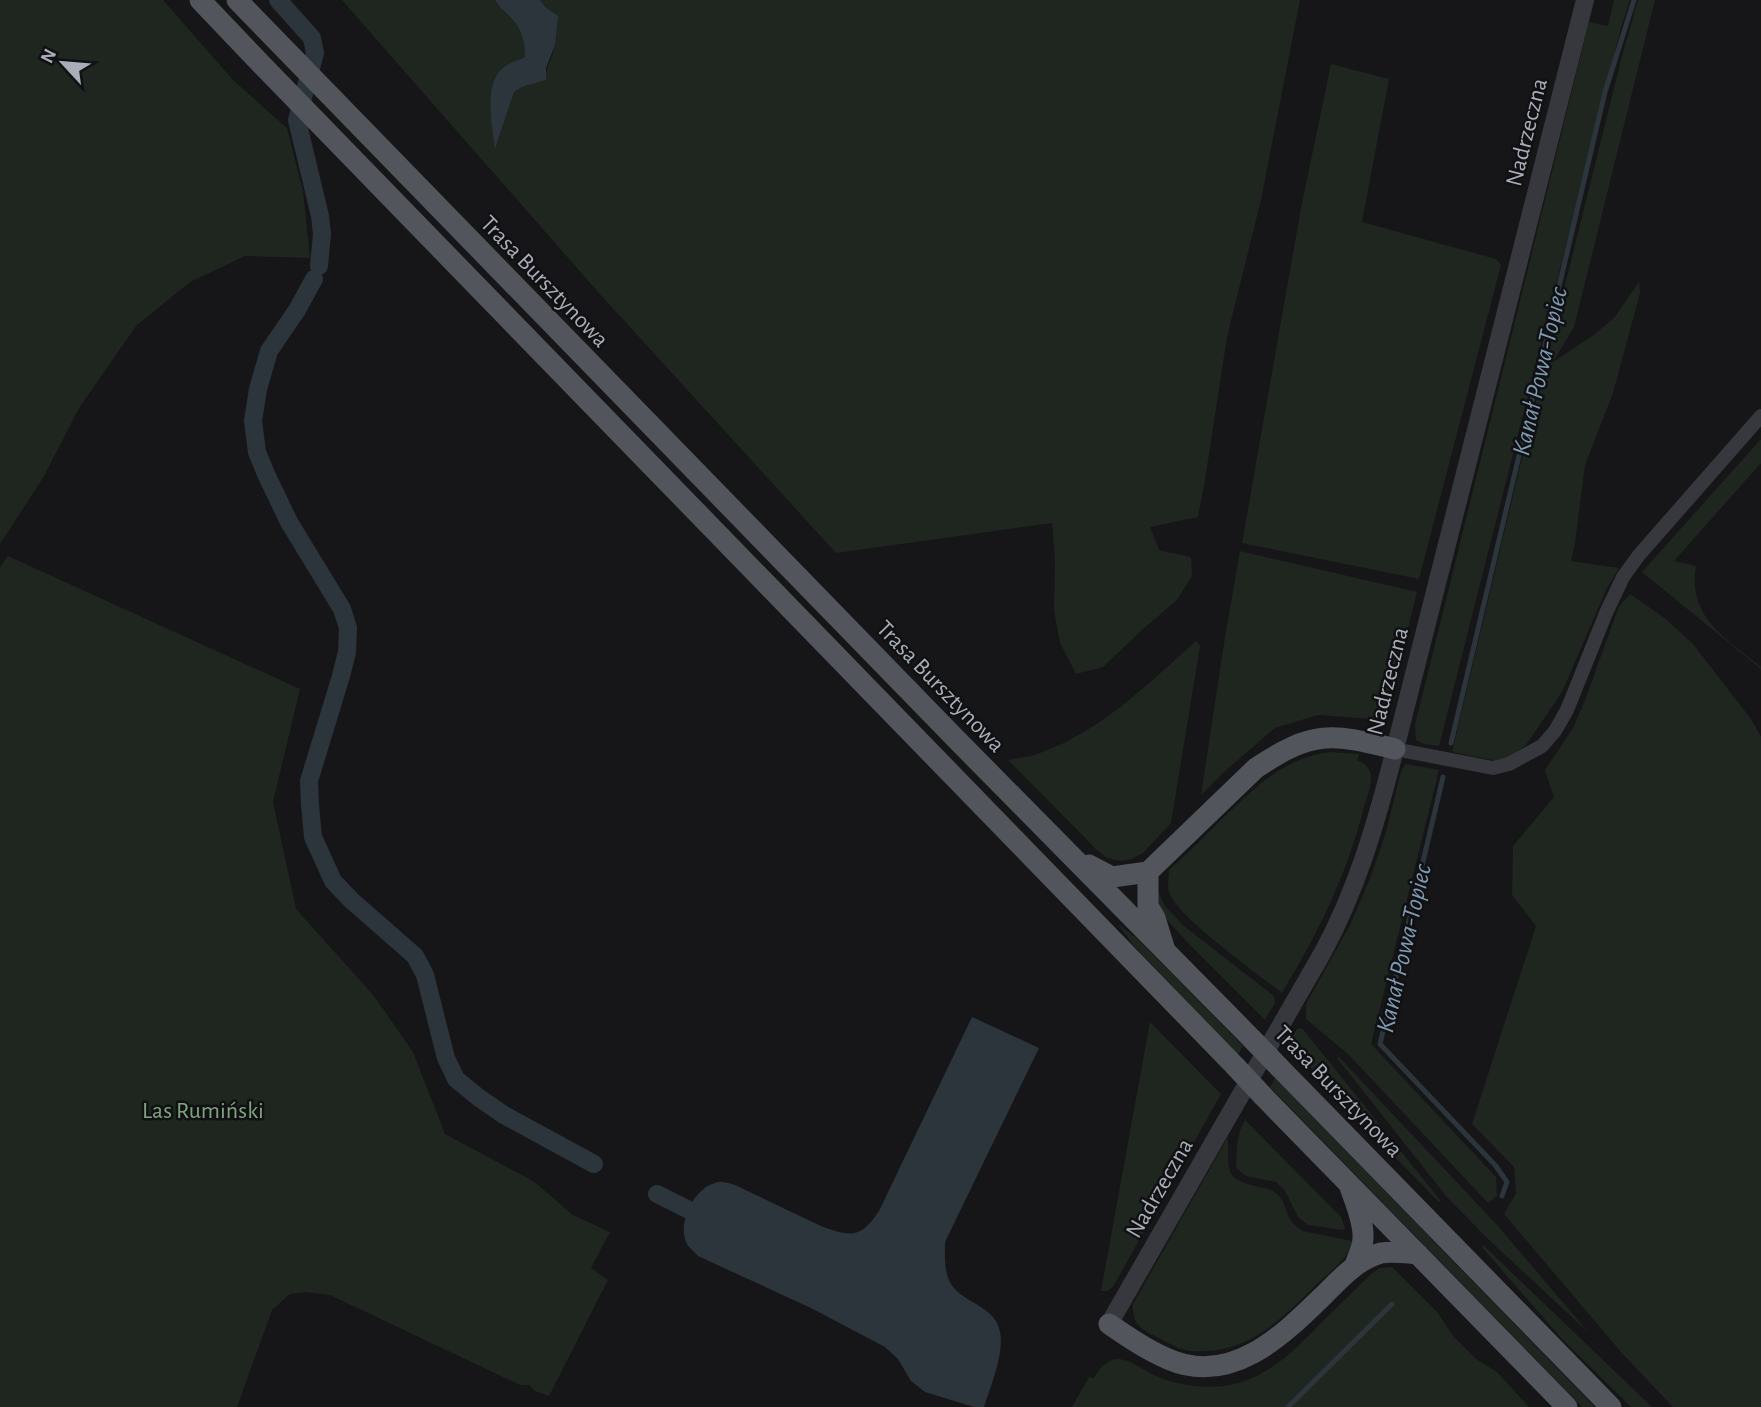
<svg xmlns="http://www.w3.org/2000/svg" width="1761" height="1407" viewBox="0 0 1761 1407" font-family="'Alegreya Sans',sans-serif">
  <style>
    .green { fill: #1e261f }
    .water { fill: #2c353c }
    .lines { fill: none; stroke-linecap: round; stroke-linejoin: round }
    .stream { stroke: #2c353c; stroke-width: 5 }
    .canal { stroke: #2c353c; stroke-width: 18 }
    .minor { stroke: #37383d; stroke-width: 14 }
    .tertiary { stroke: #37383d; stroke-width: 18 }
    .primary { stroke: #53555c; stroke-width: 21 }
    .primary-bridge { stroke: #53555c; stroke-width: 21 }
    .labels { text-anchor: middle; stroke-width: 5; stroke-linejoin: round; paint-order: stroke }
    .street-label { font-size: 24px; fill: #a8adb8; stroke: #111113 }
    .park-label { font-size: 24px; fill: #7fa381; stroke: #111113 }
    .water-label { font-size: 26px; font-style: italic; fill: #7f9bb3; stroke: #111113 }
  </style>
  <rect width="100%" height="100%" fill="#161618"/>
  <path class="green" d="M0,0H163L233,80L287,128L303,191L310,258L245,256L190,282L136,326L79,408L43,478L0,544Z
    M342,0H495C500,9 505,11 511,18C522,29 525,42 525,57L503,67L496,147L514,92L522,87L546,80C546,65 552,60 554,48C556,38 546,9 540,0H1300L1261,200L1227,337L1205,480L1198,517L1150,527L1159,550L1191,557L1192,576L1177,600L1142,630L1103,667L1076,674L1060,643L1054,610L1055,561L1052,523L836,553L598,292Z
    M1614,0H1630L1622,24L1439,746L1424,744L1416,740L1415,725L1589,22L1608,26Z
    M1638,0H1655L1574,327L1553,362L1592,336L1614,318L1639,282L1640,293L1613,393L1585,465L1575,543L1571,561L1619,568L1606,590L1562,692L1526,745L1503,762L1452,752L1522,458L1622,56Z
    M1331,64L1389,79L1362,222L1496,259L1501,265L1419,579L1242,543L1301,208Z
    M1761,439V463L1674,561L1696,566C1687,617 1726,639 1761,667V669L1642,572Z
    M1240,551L1417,592L1388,708L1382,715L1372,719L1318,715L1275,728L1224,772L1201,795L1225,637Z
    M8,556L300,689L273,802L296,909L374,996L413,1052L445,1134L533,1181L573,1215L610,1232L591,1268L608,1280L549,1396L535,1391L529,1385H520L330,1295L306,1292L290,1294L272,1310L237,1407H0V567Z
    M1630,594L1666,619L1693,644L1751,719L1761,737V1407H1673L1671,1405L1621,1352L1504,1214L1516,1193L1514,1167L1472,1124L1536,926L1512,895L1513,846L1554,797L1545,770L1573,728L1585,700L1619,606Z
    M1196,641L1200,646L1171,823L1143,853L1131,859L1120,861L1107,858L1098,851L1008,760C1018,758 1030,757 1040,753C1101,731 1148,684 1196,641Z
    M1329,752L1359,754L1357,760C1364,763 1369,767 1371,775C1372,785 1367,797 1364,807C1354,847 1336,895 1316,932C1306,953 1293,973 1282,993C1257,973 1178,918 1169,892C1167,886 1169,877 1169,870C1188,853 1206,835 1224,817C1257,786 1282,759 1329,752Z
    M1406,764L1439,770L1371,1044L1496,1177L1497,1196L1488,1203L1349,1055L1306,1019V1004L1350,925L1371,876L1386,832L1401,771Z
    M1157,890L1165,906L1184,926L1274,996L1275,1003L1265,1020L1190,945L1167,920L1158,906Z
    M1118,924L1139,940L1243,1046L1238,1055L1133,945Z
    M1150,1022L1221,1094L1113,1287L1107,1291H1101Z
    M1302,1028L1441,1201L1439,1202L1382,1144L1288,1043L1297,1029Z
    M1339,1057L1498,1226L1589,1333L1487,1238L1446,1196L1337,1058Z
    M1275,1078L1595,1407H1582L1270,1087Z
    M1245,1120L1341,1217L1345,1228L1343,1230L1308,1225L1298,1217L1284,1189L1276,1182L1246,1176L1236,1168C1237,1151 1236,1134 1245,1120Z
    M1228,1137C1229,1174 1223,1179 1263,1188C1268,1189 1274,1190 1278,1195C1289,1206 1284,1221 1303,1231L1352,1241C1350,1257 1331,1271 1319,1282C1288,1313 1253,1350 1206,1351C1201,1351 1195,1352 1190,1351C1178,1349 1166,1342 1155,1336C1139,1328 1132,1322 1133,1304Z
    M1483,1245L1652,1407H1631L1561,1338L1482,1247Z
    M1392,1267L1437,1312L1454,1337L1476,1359L1497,1372L1529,1407H1072L1089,1377L1094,1378C1117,1339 1136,1371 1166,1380C1184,1386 1206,1388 1225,1386C1266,1380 1295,1350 1322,1322C1339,1306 1355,1289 1372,1273L1380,1268Z"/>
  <path class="water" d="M495,0H540L545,7L558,16L555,45L546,68V80L522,87L514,92L495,149C492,126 483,82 504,67C510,62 519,60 525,57C525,42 522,29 511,18C505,11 500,9 495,0Z
    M972,1017L1039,1048L945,1242C945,1254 944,1269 949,1280C958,1302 992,1304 999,1328C1006,1350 991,1385 984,1407H974L925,1392L911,1381L898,1359L885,1347L811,1308L698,1256C695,1252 689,1248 687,1244C676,1223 695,1185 719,1182C724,1181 730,1184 735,1185L823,1227C852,1237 861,1238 879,1211Z"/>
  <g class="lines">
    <path class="stream" d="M1451,743L1605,92L1634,0
      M1443,777L1380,1044L1495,1165L1507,1182L1502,1196
      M1288,1407L1392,1304"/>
    <path class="canal" d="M278,0L312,38L315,53L297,120L320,216L322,234L319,266
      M314,279L297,310L269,351L258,389L253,421L257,452L266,474L289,522L342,609L348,628L347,652L341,676L309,781L310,805L313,837L333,881L351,900L415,956L425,975L446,1058L456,1079L478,1097L504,1115L594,1164
      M657,1194L689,1210"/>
    <path class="minor" d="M1395,749L1493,768L1509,764L1542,746L1555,731L1567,710L1606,613L1623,577L1639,555L1761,416"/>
    <path class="tertiary" d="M1109,1324L1323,952C1356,891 1375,827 1392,761L1585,0"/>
    <path class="primary" d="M200,0L261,64L1235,1066
      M237,0L957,740L1252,1039
      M1089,865L1112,877L1148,872L1256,768C1313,730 1331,733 1395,749
      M1148,872V906L1155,918L1164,947
      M1279,1067L1611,1407
      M1263,1096L1567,1407
      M1350,1187C1355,1202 1364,1222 1363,1238C1363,1247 1358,1256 1355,1265
      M1109,1324C1128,1337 1147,1350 1168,1359C1232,1387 1284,1334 1325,1294C1341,1278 1358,1259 1381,1253C1393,1251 1406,1253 1418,1254"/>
    <path class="primary-bridge" d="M1252,1039L1279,1067
      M1235,1066L1263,1096"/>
  </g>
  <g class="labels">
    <g class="street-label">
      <text transform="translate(1526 132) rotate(-76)" y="8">Nadrzeczna</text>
      <text transform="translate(545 281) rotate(46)" y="8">Trasa Bursztynowa</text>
      <text transform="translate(1387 681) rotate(-76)" y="8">Nadrzeczna</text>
      <text transform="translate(941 686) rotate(46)" y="8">Trasa Bursztynowa</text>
      <text transform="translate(1339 1091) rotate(46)" y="8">Trasa Bursztynowa</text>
      <text transform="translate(1159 1188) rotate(-60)" y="8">Nadrzeczna</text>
    </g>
    <g class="park-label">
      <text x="203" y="1118">Las Rumiński</text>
    </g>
    <g class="water-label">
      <text transform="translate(1539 371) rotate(-77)" y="9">Kanał Powa-Topiec</text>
      <text transform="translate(1403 948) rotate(-77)" y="9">Kanał Powa-Topiec</text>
    </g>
  </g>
  <g transform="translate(63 63) rotate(296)" stroke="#111113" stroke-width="5" paint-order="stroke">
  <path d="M0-5L12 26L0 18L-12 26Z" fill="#a8adb8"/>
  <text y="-10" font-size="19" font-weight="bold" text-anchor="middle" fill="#a8adb8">N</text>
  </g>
</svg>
